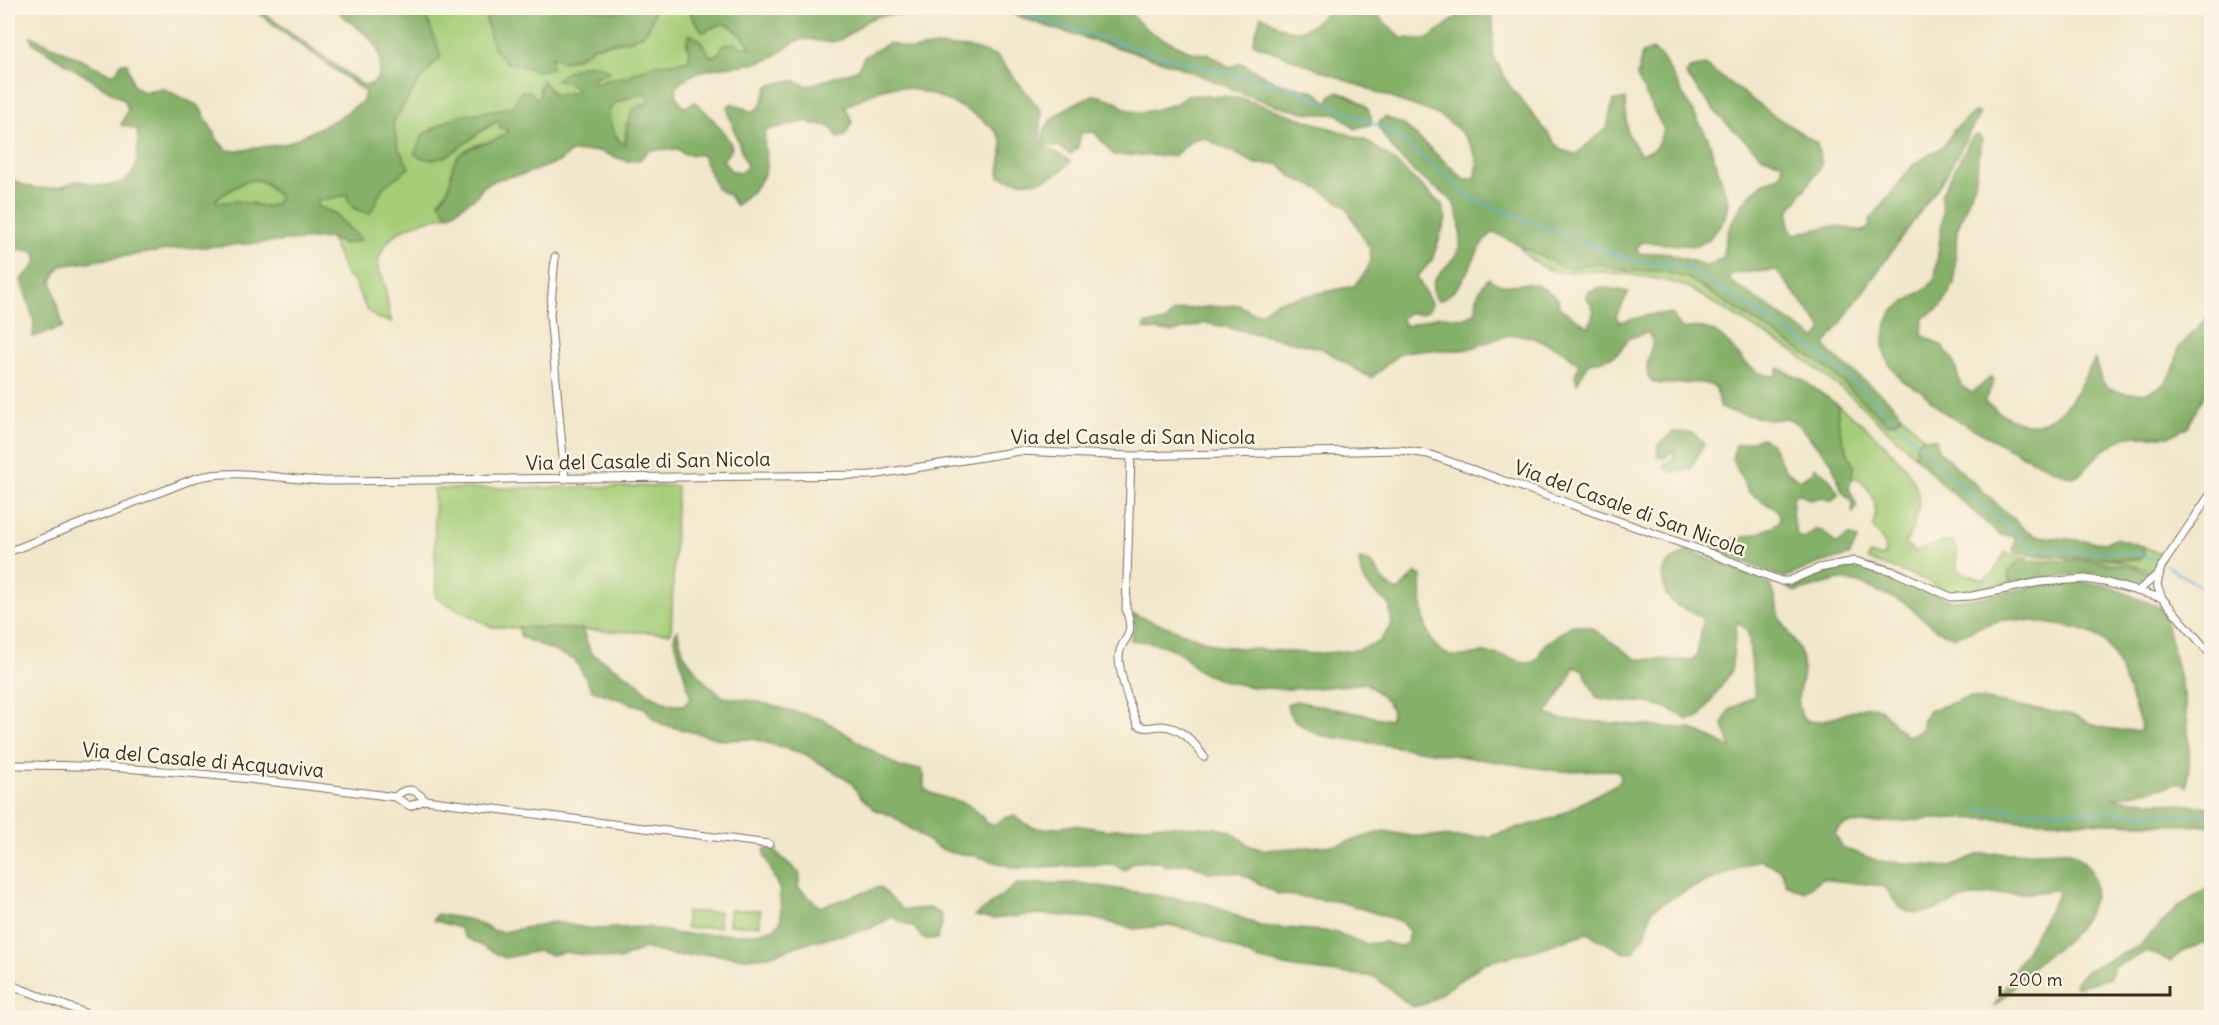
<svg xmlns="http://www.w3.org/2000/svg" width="2219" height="1025" viewBox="0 0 2219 1025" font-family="Delius,sans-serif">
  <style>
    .green { fill: #a5cd78; stroke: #707c4b; stroke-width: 1.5 }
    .forest { fill: #84b068; stroke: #606d43; stroke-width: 1.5; fill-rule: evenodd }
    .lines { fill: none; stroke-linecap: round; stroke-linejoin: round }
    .stream { stroke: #61b2dc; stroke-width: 1.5 }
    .minor-casing { stroke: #7b6c5b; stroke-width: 9 }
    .minor { stroke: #fff; stroke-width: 7 }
    .labels { text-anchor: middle; stroke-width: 5; stroke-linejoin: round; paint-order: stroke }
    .street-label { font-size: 20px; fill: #3b2a1e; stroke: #fcf5e5 }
  </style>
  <rect width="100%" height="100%" fill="#fcf5e5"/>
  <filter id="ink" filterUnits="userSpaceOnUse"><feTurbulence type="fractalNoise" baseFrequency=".0167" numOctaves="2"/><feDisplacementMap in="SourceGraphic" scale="12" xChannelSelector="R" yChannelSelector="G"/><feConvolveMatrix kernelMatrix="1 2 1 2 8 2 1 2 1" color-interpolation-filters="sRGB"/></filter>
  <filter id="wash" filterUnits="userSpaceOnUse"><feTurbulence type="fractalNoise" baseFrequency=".008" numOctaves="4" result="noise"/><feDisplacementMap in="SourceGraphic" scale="24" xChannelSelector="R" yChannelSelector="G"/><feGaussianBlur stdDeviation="1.35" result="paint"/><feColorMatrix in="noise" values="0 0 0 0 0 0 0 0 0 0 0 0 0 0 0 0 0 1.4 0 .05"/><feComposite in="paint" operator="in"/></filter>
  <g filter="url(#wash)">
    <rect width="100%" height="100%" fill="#f1e7cb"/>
    <path class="green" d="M405,8H492L486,20L494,49L515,64L539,71L550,61V56H555L563,62L581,57L592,47L633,40L652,19L654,8H692L691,15C698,30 709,30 723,23C734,27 746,37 751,48L741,47L735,43L711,57L699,39L686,42L690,54L688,61L653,65L628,76L593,83V77L605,75L557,80L569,83L577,89L575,92L555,95L545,84L539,87L540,97L512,108L458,116L424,134L432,160L443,157L499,120L508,131C497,145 475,140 462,153C451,163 452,174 449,186C447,193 442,196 439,202L449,215C419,221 378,231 378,269C390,289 384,301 392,322L377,318L367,310L353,280L346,276L331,238L344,244L360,239L334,213L316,206L317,200L348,195L354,209L370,213L383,187L409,168L397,145L393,122L417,84L441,56L403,13Z
      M644,94L650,98L648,103L626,124L625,145C614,140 603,113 613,105C616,102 638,95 644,94Z
      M258,180L265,183L279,196L277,203L267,207L251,203H217L216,199L245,181Z
      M1520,247L1539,253L1558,265L1570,268L1596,263L1627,271H1659L1688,278L1826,367L1887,423L1896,422L1902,415L1924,438L1917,442L1915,456L1852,397L1796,353L1687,287C1655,276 1616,272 1581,271C1575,271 1568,273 1562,273C1547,271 1528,260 1520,247Z
      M1838,405C1860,421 1916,467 1918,495C1920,511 1913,530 1905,544L1915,552C1933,545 1964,528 1956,564L1960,572L1983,580L1992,575L2005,553L2026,559L2012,566L2008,573L2011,582L1962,593H1950L1921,578L1868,560L1869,554L1881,557L1886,554C1886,539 1879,538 1873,527C1879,506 1874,492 1858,478L1850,479L1854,467C1845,447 1836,427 1838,405Z
      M677,486L671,633L492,627L436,598L434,489Z
      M2143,546L2164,556L2155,571L2110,559L2139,560L2144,556Z
      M729,910H760V925H729Z
      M686,912H719V927L686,928Z"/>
    <path class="forest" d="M251,8L265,14L363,85H370L378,78C389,40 357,30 334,8H398L403,13L426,15L441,56L417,84L393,122L397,145L409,168L383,187L370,214C357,210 350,210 347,195L317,201V206L333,213L361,240L344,244L331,238L174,249L60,266L52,281L63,327L33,337L34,321L21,280C29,270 42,265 34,252L20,249L8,257V176C23,188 39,191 59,187C65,186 71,182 77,181C84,181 92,185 100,185C139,187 140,161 137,129L121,125L128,109L124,100L39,47L32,42L31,36L111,74L117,71L121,63H127L133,85L143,92L162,88L199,106L219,142L227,150L237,151L288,143L335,120L363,101L365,92ZM258,180L265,183L279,196L277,203L267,207L238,201L217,203L216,199L245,181Z
      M492,8H585L615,12L626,8H654V10C649,36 643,37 620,41C610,42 602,45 592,47L590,51L563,62L551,56L552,68L539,71L506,62L494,49L486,20Z
      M692,8H928C911,19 894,11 875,17C860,22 848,40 832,42C822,43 811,37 800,40C788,43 781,54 769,59C739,71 701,60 676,87L677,97L684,108L695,102C706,111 729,135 732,148L723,160L731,171L740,173L747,167L729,115L728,106L732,103L752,112L760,107L768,86C783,81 794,78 807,86L857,70L864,57L889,43L911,50L936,46L970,48L997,56L1042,112C1037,161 1041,138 1071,162C1049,185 1027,186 999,176C999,165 1005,149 1001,139C990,115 918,84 892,87C876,88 860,101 845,106L852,122L845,136L838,138C831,125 826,123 812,125L808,121L766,130C761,145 769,157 766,168C763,183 747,196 736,206L729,195L717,189L702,155L683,154L678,149L649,150L639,160L627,161L598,151L571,152L559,162L547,166L525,174L498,179L484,186L477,196L449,215L439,202C442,197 447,193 449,187C453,174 449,162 462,153C476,142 498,144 508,131L499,126L498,120C473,131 444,175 414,154L424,134L445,122L458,116L512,107L522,91H529L536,98L539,97L542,80L554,95L575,92L577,89L569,83L556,80C571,67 592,59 610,71L605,75L593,77V83L628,76L653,65L688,61C691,51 686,44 689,34L699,39L711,57L719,53L723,45L735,43L741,47L751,48C748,41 731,22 722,24C716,25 709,30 703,32L691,15ZM644,94L650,98L648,103L634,108C626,121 628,131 625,145C614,140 605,115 612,106C617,100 636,95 644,94Z
      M998,8H1127C1145,35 1166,39 1192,52C1198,55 1205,52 1211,55C1218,59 1223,65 1231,67L1241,63L1276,82L1314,91L1328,102L1331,95L1339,92C1354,98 1374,105 1371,124L1355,129L1338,114C1274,117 1218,78 1159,60C1105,43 1049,30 998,8Z
      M1329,8H1370L1401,38L1428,39L1468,8L1493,12V56L1510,86L1561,150L1576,154L1607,128L1613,100L1625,99L1627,132L1640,154L1654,150L1664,130L1637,77L1642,53L1653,49L1663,59L1708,138L1728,201L1725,218L1709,239L1697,246L1641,242L1636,250L1642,254L1662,252L1708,266L1723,257C1724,234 1738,205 1756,189C1762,183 1773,179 1781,175L1783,163L1763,157L1719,116L1686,75L1690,68L1705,65L1776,117L1817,143L1822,165L1789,211V226L1794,234L1832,226L1863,231L1869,228L1870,220L1913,165L1945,145L1954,130L1974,112L1980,113L1945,177L1825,345L1831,354L1892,403L1902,415L1896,422L1887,423L1826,367L1688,278L1659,271H1627L1596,263L1570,268L1558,265L1494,232C1471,247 1471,288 1438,301C1423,281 1444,272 1455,256C1463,245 1461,224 1457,211C1452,194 1434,189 1421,178C1406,165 1385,143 1378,124L1385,117L1404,125L1464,179H1474C1486,158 1463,131 1445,119C1430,110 1410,105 1394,99C1347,80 1299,63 1253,43L1261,16C1270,19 1275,25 1283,28C1302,38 1319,21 1329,8ZM1776,270L1823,329L1816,339L1729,280L1730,275C1744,270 1761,273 1776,270Z
      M1093,95C1127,98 1119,121 1161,108C1172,105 1179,104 1187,95L1238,97L1365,140L1393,160L1442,205L1446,219L1432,260L1417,277L1432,305C1426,316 1419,314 1408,313L1401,319L1406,326L1439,316L1465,318L1476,312C1476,297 1478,289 1489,278C1504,292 1515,281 1532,284C1542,286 1551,293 1558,299L1559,307L1589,327L1594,310L1586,296L1587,292L1602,287L1629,292L1616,316L1620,322L1654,314H1672L1682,329C1735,317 1734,378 1776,376L1779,368L1804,381L1838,405C1836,427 1845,447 1854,467L1849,488L1857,506L1853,513L1851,501L1842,491L1831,461L1796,423L1787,418L1770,420L1725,410L1719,406L1716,388C1688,369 1628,411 1653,343L1648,332L1627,339C1620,358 1607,359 1589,363L1577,383L1575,375L1579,365C1568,351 1527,331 1509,335C1492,338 1479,349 1461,350C1446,351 1414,348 1402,353C1388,359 1383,372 1370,378L1323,349L1280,339L1206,323L1173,332L1144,329L1146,324L1166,322L1172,313L1183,309L1239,305L1253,313H1261L1276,302L1354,286L1365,273L1371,261L1370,249L1346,207L1319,189L1292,177L1279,164H1256L1203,137L1192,140L1174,156L1114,155L1094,132L1081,133L1078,147L1070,155L1058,146H1045C1034,121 1075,103 1093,95Z
      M1978,135L1982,140L1975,183L1957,230L1954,284L1942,306L1923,318L1922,335L1942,346L1953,359L1961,386L1972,393L1991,377L1994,381L1984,402C1995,409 2005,417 2016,421C2057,438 2079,386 2095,359C2097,365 2098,375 2102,381C2106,388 2115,391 2122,392C2157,398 2175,383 2178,348L2211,314V382L2188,427L2169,436H2126L2102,451L2078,476L2071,477L2023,456L1943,412L1920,390L1902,381L1889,364L1883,350L1886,324L1893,311L1930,285L1935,278L1943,214L1941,195L1972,137Z
      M1673,432L1694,433L1704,444L1690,470C1679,472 1670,475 1663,465L1673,459L1674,450L1665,458L1658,457V445Z
      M1762,438L1772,444L1785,470L1799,480L1812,473L1815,467L1829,478L1839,494L1831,501L1823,497L1809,500L1801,494L1794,495L1792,514L1797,536L1804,538L1815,530L1823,531L1836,544L1849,535L1858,539L1849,556L1817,564L1784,578L1712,549C1733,534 1762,539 1780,520L1777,510L1748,492L1732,458L1736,445Z
      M1924,438L1936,439L1938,450L2023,528L2036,536L2105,543L2115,538L2143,546L2144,556C2136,563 2031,556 2015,553L2013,548L2016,540L2012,536L2000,535L1941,483L1915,456L1917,442Z
      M1688,550L1769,583C1777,595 1775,606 1781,619C1787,632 1801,646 1803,661C1805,686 1791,694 1804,720C1830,727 1863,701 1876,707C1889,714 1895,728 1907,736L1921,731L1923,719L1929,711L1969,697L2077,716C2097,730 2116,730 2140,731L2141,725C2131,701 2121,661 2104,641C2092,627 2021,618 2003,620C1987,622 1970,632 1955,637L1937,630L1905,603L1859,583L1839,580L1796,592L1787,588L1792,583L1848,564H1859L1873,567L1949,600L1972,599L2035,586L2076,582L2105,585L2162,608C2177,666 2196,727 2187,787L2182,783L2112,798L2211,807V826L1954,818L1847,824L1839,828L1835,834L1842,847L1878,861L1948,867L1980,854L2069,851C2108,872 2097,907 2072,935C2060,948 2042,957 2029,970C2016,982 2009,997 1994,1006L2059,893L2056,889C2025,897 1993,890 1963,899C1945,904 1924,919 1905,910C1894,905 1892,894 1884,886L1821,879L1804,892L1786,884L1782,871L1760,859C1723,876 1683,888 1651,911L1646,934L1634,951L1625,953L1587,933L1532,951L1484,963L1428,1003L1412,1007L1375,977L1294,968L1257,959L1198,932L1169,925L1135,929L1091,918L1038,914L993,919L975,916L1017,884L1080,883L1210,904L1260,926L1335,932L1365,944L1385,942L1400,947L1407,943L1409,931L1400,921L1341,902L1278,894L1240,873L1208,872L1189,863L1166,866L1159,861L1133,862L1125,870L1113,864L1015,868L973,855L951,853L937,847L892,816L874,809L859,795L851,782L805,754L753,739L724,740L664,725L654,720L645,708L592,690L575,660L521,637L518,627L582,629L591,653L636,681L647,693L669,704L683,705L691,699L674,637L677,630L684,655L703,680L723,697L755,701L822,719L899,767L921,769L924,775V789C953,807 961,790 988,824H995L1004,818L1014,816L1031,827L1043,829L1074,825L1106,830L1156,825L1216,828L1230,831L1250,846L1264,850L1337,845L1384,831L1410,836L1487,837L1554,818L1620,782L1621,776L1618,771L1611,770L1558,771L1319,735C1307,728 1287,721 1287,704L1296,701L1390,720C1398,704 1377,693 1366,683C1314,689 1253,696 1203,673C1195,670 1190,660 1183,655C1167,644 1149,642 1130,640L1134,627L1133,614L1219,646L1314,654L1357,650L1379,642L1392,625L1389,603C1371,592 1360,581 1359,559C1375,561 1377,573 1385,583C1387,586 1394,589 1398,591L1416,573L1421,576C1421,602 1421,649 1453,656C1463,658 1475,652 1485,653C1500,654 1516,660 1531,663L1538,658L1544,645L1572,625L1590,627L1636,659L1692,660L1697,655L1703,621L1700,616L1676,605L1666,595L1662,574L1668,563ZM1737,621L1748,632L1755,696L1729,710L1723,723L1731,748L1692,729L1561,719L1546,714L1567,683L1574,667L1583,670L1596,697C1619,704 1645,699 1667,708C1674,711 1681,716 1688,720L1700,717L1731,672Z
      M2026,559C2042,562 2057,561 2073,560C2099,560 2127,564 2152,573L2150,578L2136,585L2089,573L2011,582L2008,573L2012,566Z
      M765,848L773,849L800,874L798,887L820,907L880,887L903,910L929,908L941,914L942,925L937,939H923L915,928L892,917L869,929L805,943L769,956L746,958L710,954L674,956L644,948L620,960L564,952L552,955L538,951L505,958L465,937L460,928L433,920L437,914L471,920L495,931L504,932L554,922L593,929L647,927L678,934H752L775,928L781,921L780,891L764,854Z
      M2211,886V942L2186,949L2170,961L2147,951L2114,967L2110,978L2076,987L2074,984L2087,970L2138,947L2178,907Z"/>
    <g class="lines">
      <path class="stream" d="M1004,8L1179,61L1291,88L1392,132L1474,200L1631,260L1688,267L1817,351L1871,397L1948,474L2031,548L2135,553L2162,562
        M2166,565L2203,588L2212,598
        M1977,809L2212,815"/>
    </g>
  </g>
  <g filter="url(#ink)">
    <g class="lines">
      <g class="minor-casing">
        <path id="minor" d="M555,257L550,315L565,479
          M1131,456L1126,609C1137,641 1120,636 1119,657C1119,674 1131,710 1138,725C1147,730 1152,726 1162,726C1181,727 1194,742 1204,757
          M8,552L196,478C240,467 286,481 332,481L872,475L1019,451L1131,456L1400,450L1428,454L1715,555L1781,581H1789L1819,568L1855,561L1895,572L1951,597L1972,596L2040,582L2085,579L2104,582L2162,598L2212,656
          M2138,591L2158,574
          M2162,598L2157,585L2161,567L2212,492
          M8,765C138,764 266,780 395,797L410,806L425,800L769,844
          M395,797C407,786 415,789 425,800
          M8,984L98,1018"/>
      </g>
      <use href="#minor" class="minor"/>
    </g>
  </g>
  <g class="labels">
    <g class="street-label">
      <text x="1133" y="444">Via del Casale di San Nicola</text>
      <text transform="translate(648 461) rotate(-1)" y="7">Via del Casale di San Nicola</text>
      <text transform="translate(1630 508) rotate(20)" y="7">Via del Casale di San Nicola</text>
      <text transform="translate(203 760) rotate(5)" y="7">Via del Casale di Acquaviva</text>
    </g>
  </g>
  <rect width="2219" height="1025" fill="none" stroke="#fcf5e5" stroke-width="30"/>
  <path d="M2000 986v9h170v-9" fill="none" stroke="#3b2a1e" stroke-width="3"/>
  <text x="2009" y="986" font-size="18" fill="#3b2a1e" stroke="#fcf5e5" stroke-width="4.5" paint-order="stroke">200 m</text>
</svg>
